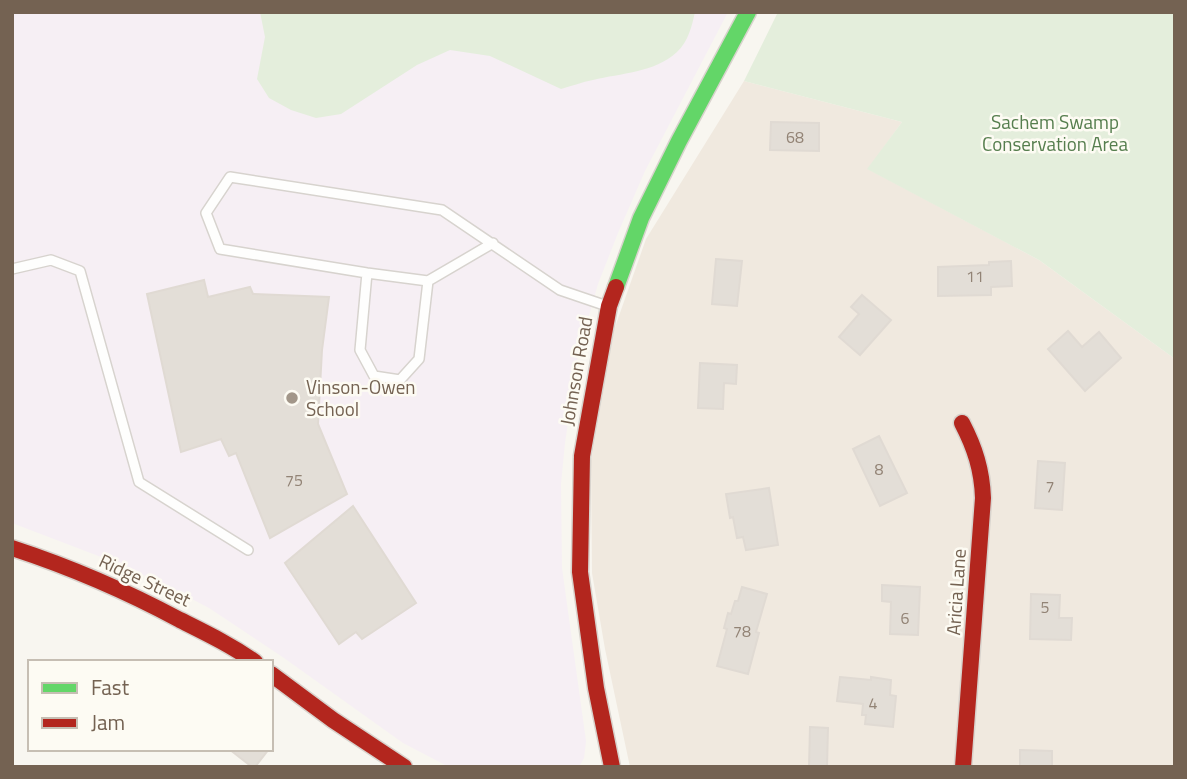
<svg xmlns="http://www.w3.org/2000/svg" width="1187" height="779" viewBox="0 0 1187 779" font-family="'Titillium Web',sans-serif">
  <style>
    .residential { fill: #f0e9df }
    .education { fill: #f6eff4 }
    .green { fill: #e4eedc }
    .building { fill: #e3ded7; stroke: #e0dad3; stroke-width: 2 }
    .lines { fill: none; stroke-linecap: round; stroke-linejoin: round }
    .lane-casing { stroke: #d7d3ce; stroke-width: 12 }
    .fast-casing { stroke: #d8d3cd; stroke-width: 19 }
    .jam-casing { stroke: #d8d3cd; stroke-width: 19 }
    .lane { stroke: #fefefd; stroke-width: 9 }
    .fast { stroke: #63d668; stroke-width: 16 }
    .jam { stroke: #b3261e; stroke-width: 16 }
    .poi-dot { fill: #a29689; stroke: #fdfbf3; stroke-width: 2.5 }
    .labels { text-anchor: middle; stroke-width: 5; stroke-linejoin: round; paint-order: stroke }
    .number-label { font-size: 16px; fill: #928375 }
    .park-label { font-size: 19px; fill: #567e4e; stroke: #fdfbf3 }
    .street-label { font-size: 19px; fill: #746252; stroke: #fdfbf3 }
    .poi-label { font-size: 19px; fill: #746252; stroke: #fdfbf3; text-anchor: start }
  </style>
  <rect width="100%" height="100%" fill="#f8f6f0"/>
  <path class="residential" d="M744,81L902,122L868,169L1039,260L1175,359V767H630L605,649L592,573L591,461L614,330L646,239Z"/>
  <path class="education" d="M12,12H728L645,171L618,233L598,284L578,354L565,443L561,484L562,568L586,741L584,758L579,767H449L403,743L284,658L209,608L169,587L122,565L12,523Z"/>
  <path class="green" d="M260,12H695C692,26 688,42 677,52C654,73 621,73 593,80C582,82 572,86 561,89L490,56L450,50L417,65L341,114L316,118L291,110L269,98L257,79L265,37Z
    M778,12H1175V359L1039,260L867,169L902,122L744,81Z"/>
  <path class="building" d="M771,122L819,123V151L770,150Z
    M716,259L742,261L737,306L712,304Z
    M1011,261L1012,286L991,287V295L938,296V267L989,265V262Z
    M204,280L208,297L250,287L253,294L329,297L322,350L318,424L347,494L270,538L236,453L229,456L221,439L181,452L147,294Z
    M862,295L891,320L860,355L839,337L859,314L851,307Z
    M1068,331L1082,347L1099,332L1121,358L1085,391L1048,349Z
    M700,363L737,365L736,384L724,383L723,409L698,408Z
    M879,436L907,493L880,506L853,449Z
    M1038,461L1065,463L1062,510L1035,508Z
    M769,488L778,545L746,550L743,537L737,538L733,517L730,518L726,494Z
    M353,506L416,603L362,639L356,632L339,644L285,563Z
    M882,585L920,587L918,635L890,634L891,602L882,601Z
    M742,587L767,594L756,632L759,633L748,674L717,666L727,629L724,628L728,613L731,614L735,601H738Z
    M1031,594L1060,595L1059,618H1072L1071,640L1030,639Z
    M840,677L871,680V677L891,680L890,695L896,696L893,727L865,724L866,715H862L863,704L837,701Z
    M810,727L828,728L827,767H809Z
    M229,749H269L255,767H252Z
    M1020,750L1052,751V767H1020Z"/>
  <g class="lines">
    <g class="lane-casing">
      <path id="lane" d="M493,243L428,281L367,273L220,249L206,213L230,177L442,210L560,290L607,306
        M12,269L51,260L80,271L139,482L248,550
        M367,273L360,350L374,376L400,380L419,359L428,281"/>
    </g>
    <g class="fast-casing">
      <path id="fast" d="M616,287L641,218L679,141L748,12"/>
    </g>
    <g class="jam-casing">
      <path id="jam" d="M962,423C975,448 982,470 983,498L963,767
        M12,548C70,567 126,591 180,620C206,633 231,645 255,662
        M271,674L333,720L404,767
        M612,767L596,688L580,572L582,456L609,306L616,287"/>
    </g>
    <use href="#lane" class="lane"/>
    <use href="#fast" class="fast"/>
    <use href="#jam" class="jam"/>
  </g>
  <circle class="poi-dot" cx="292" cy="398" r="7"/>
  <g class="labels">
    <g class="number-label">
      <text x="795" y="143">68</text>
      <text x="975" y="282">11</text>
      <text x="879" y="475">8</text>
      <text x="294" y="486">75</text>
      <text x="1050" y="492">7</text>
      <text x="1045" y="613">5</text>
      <text x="905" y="624">6</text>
      <text x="742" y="637">78</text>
      <text x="873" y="709">4</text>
    </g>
    <g class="park-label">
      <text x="1055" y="129">Sachem Swamp<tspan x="1055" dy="22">Conservation Area</tspan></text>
    </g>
    <g class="street-label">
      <text transform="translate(576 371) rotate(-80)" y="7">Johnson Road</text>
      <text transform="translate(145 580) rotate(25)" y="7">Ridge Street</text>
      <text transform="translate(956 592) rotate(-86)" y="7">Aricia Lane</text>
    </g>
    <g class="poi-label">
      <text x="306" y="394">Vinson-Owen<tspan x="306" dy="22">School</tspan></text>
    </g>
  </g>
  <rect width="1187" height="779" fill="none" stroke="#746252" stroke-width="28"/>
  <rect x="28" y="660" width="245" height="91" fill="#fdfbf3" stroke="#c6beb3" stroke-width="2"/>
  <rect x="42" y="683" width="35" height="10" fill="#63d668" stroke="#c6beb3" stroke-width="2"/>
  <text x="91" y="695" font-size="21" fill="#746252">Fast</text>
  <rect x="42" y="718" width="35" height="10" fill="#b3261e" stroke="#c6beb3" stroke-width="2"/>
  <text x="91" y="730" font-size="21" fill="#746252">Jam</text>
</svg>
